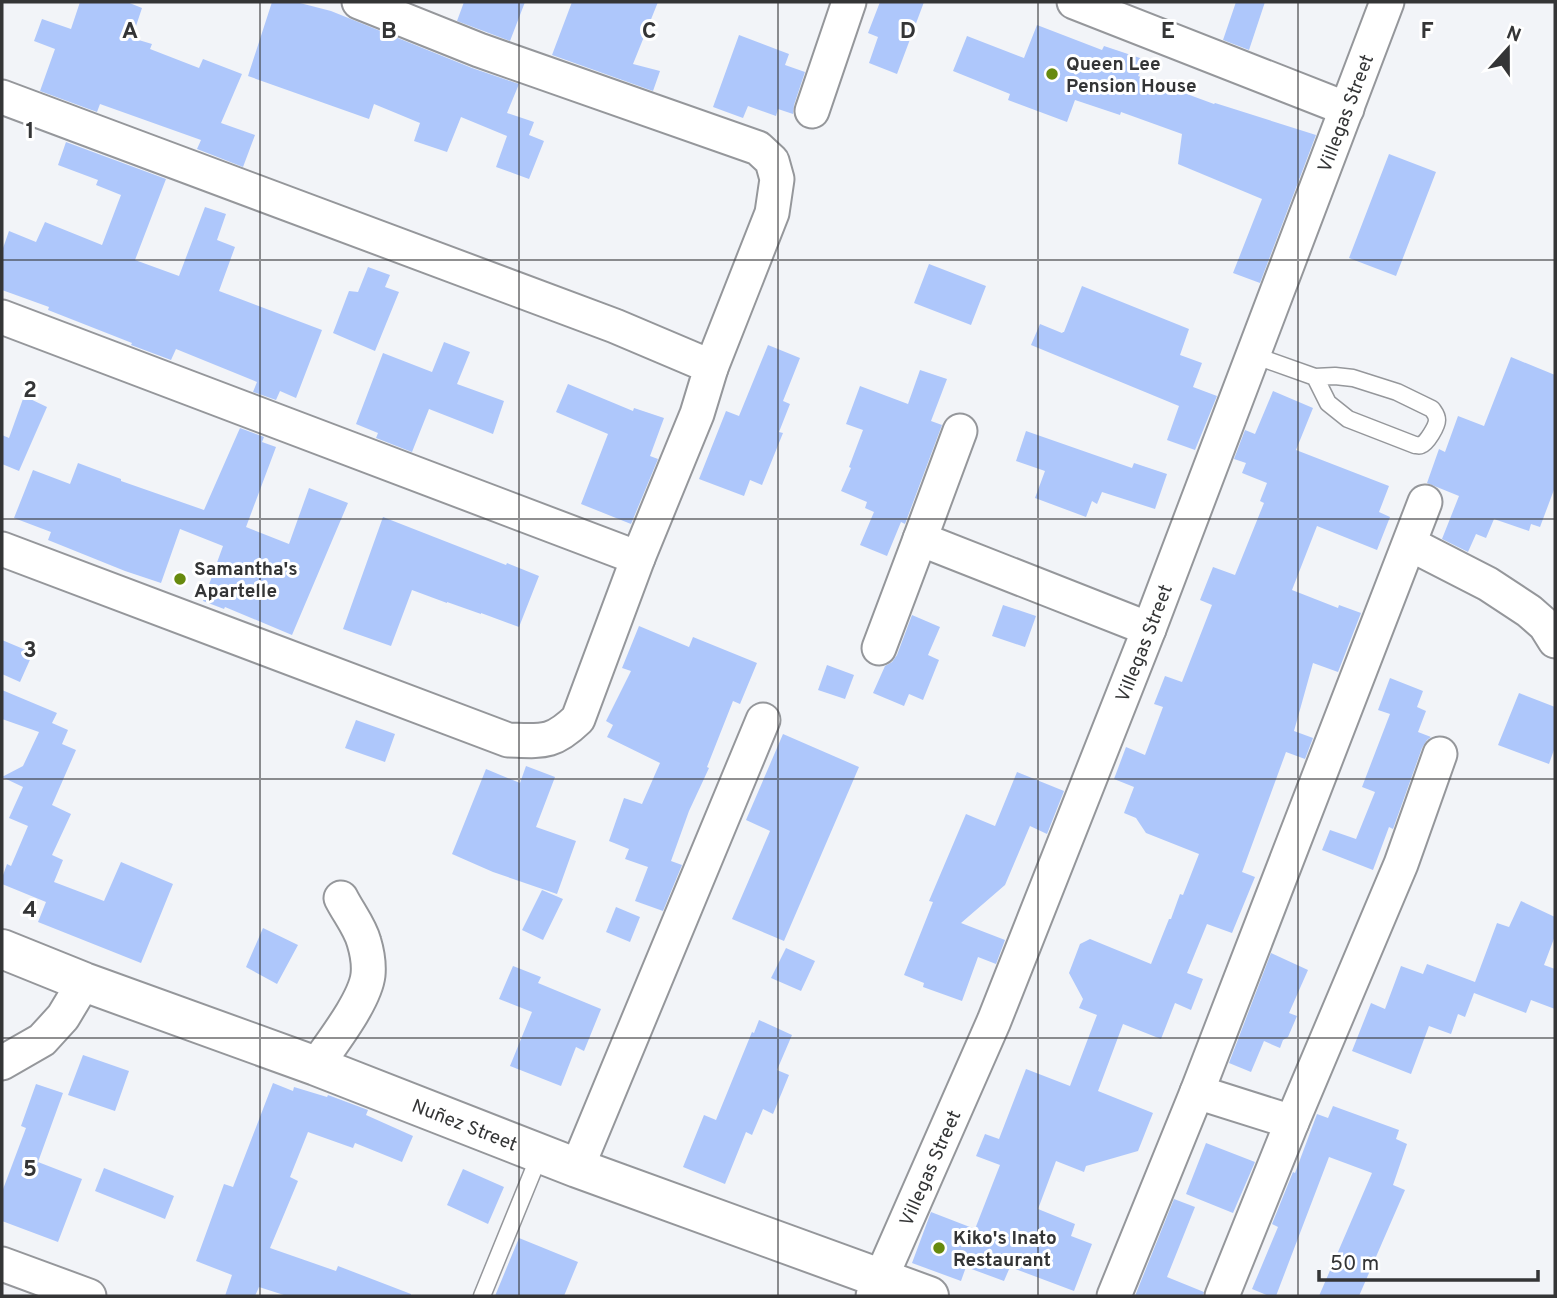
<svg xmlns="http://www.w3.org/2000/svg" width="1557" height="1298" viewBox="0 0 1557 1298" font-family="Overpass,sans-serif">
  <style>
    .building { fill: #aec7fb }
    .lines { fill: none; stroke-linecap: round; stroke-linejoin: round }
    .service-casing { stroke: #95979b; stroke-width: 19 }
    .minor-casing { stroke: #95979b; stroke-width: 37 }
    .tertiary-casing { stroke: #95979b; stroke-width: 42 }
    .service { stroke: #fff; stroke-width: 16 }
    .minor { stroke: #fff; stroke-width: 33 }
    .tertiary { stroke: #fff; stroke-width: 38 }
    .grid { fill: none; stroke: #343536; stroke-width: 2; stroke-opacity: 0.55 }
    .poi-dot { fill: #678a0e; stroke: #fff; stroke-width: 2.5 }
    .labels { text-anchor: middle; stroke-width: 6; stroke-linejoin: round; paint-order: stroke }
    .poi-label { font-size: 19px; font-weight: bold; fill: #343536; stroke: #fff; text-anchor: start }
    .street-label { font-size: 19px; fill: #343536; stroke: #fff }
    .grid-label { font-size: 23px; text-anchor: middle; font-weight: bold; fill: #343536; stroke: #fff; stroke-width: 6; stroke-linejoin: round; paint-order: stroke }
  </style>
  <rect width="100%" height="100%" fill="#f2f4f8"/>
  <path class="building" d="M80,2H127L142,8L132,38L152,44L150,49L199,68L203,59L242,74L221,123L255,135L243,167L197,149L201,140L100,104L97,112L40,91L55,49L34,41L42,19L71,29Z
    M272,2H296L331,11L472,68L519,84L507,113L534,122L529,135L544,141L529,179L496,167L507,136L461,117L447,152L414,141L420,123L374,104L369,119L248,76Z
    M464,2H525L510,41L457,21Z
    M572,2H658L633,64L660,71L653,91L552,55Z
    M880,2H924L897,74L869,63L878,37L868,33Z
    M1236,2H1265L1249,50L1223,40Z
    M1037,25L1102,50L1104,46L1146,60L1138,76L1214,104L1215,103L1316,135L1260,283L1233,273L1262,199L1178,164L1182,134L1121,112L1120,115L1075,100L1067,122L1008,100L1010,94L953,71L967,36L1024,58Z
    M739,35L789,54L785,65L805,72L794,105L793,114L778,109L776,116L748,106L743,118L713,107Z
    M66,142L166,179L135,260L179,276L205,207L226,214L217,240L235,247L219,291L322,330L296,398L280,391L276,400L253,392L257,382L176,349L171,360L131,345L132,343L48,310L49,307L2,290V251L9,231L36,242L45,222L102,245L121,195L96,185L98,180L58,165Z
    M1389,154L1436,172L1396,276L1349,258Z
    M929,264L986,286L971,325L914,303Z
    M368,267L390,275L385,287L399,292L375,351L333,333L349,291L358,292Z
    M1082,286L1189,329L1180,355L1202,363L1193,387L1217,396L1195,450L1167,440L1179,406L1031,345L1040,324L1062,333L1063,332H1064Z
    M444,342L470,352L457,384L504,401L493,434L429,409L412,452L376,438L378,433L356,424L383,353L432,372Z
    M768,345L800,358L783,401L790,404L779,432L783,433L762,485L750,480L744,496L699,479L726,411L739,416Z
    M1511,357L1555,375V487L1540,527L1531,524L1529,531L1494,519L1486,538L1476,534L1468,552L1442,539L1459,496L1427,483L1439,449L1445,452L1458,416L1484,426Z
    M920,370L947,379L931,421L942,425L905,524L901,522L887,556L860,545L874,512L865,508L867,502L841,491L851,468L849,467L863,430L846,424L860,386L908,404Z
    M568,384L633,411L634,408L664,418L650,456L658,459L631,524L581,504L608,434L556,412Z
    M1273,391L1313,408L1296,450L1389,486L1379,512L1390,517L1377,550L1317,526L1292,590L1338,608L1339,605L1361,613L1338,672L1313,663L1294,731L1313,738L1305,759L1286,752L1242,872L1255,877L1232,933L1207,924L1187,973L1203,979L1191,1010L1175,1003L1161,1039L1123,1024L1098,1091L1153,1113L1138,1151L1086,1166L1084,1172L1056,1161L1038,1209L1075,1224L1071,1236L1092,1244L1074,1291L1010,1267L1004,1281L966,1267L961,1281L912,1263L931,1212L975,1229L1000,1165L976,1156L985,1134L999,1139L1026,1069L1070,1086L1097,1015L1079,1008L1083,999L1069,973L1080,944L1090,939L1151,964L1169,919H1171L1180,894L1183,895L1199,854L1146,833L1136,818L1124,813L1134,787L1114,779L1126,747L1145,755L1163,707L1154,704L1165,676L1182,682L1212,605L1200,600L1213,567L1235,575L1264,503L1260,501L1267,483L1242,473L1246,463L1234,459L1245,430L1255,434Z
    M24,396L47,407L19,471L2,464V435L9,438Z
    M240,428L264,437L262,442L276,447L246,527L289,544L309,488L348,503L292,635L225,607L224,609L203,601L223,546L180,529L161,583L125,571L48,540L51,532L14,518L33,470L70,484L78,463L121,479V481L204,510Z
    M1026,431L1132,468L1134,463L1167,474L1155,509L1102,492L1097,504L1092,501L1086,517L1035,498L1045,471L1016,461Z
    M383,517L506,565L507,563L539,576L519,627L481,613V614L447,602V603L412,590L391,646L343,629Z
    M1003,605L1036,616L1025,647L992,636Z
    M912,615L940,627L928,655L939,660L923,700L909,694L904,706L873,693L885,666L892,662L897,655Z
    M639,626L689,647L693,637L757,663L740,704L733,701L707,767L709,768L689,811L671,861L682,865L663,911L635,901L648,867L625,859L629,849L609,841L624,798L642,804L660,763L607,737L613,725L606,721L631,671L622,668Z
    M2,640L33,653L20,682L2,674Z
    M827,665L854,675L845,699L818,690Z
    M1390,678L1423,691L1417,707L1426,711L1418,732L1431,737L1427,740L1422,748L1393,829L1389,827L1373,870L1322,850L1330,830L1356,839L1375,792L1362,787L1390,714L1378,710Z
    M2,690L57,713L52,723L68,730L62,744L76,750L52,805L71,814L52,855L63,860L54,882L104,901L121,862L173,884L141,963L38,922L46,902L2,884V878L7,864L11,866L28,826L9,818L23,787L2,777L23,766L39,732L2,719Z
    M1519,693L1555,707V747L1549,764L1498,745Z
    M356,720L395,734L385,762L345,748Z
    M783,734L859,767L784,941L732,919L770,831L746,820Z
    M526,766L555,777L536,827L576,841L557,894L493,872L452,854L486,769L520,783Z
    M1017,772L1064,791L1047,834L1030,826L1005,885L961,923L1005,940L996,964L978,957L962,1001L923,987L924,983L904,975L933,902L929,901L966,814L995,826Z
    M542,890L563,899L543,940L522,930Z
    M1521,901L1555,917V936L1544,965L1555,969V1009L1531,1000L1526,1013L1474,993L1465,1017L1458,1014L1451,1034L1429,1026L1411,1074L1352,1051L1371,1003L1385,1009L1401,966L1423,974L1427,964L1475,982L1497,923L1509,927Z
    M616,907L640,917L630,942L606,932Z
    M263,928L298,945L277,984L246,967Z
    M786,948L815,961L801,991L771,978Z
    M1271,953L1308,970L1289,1013L1297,1016L1288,1037L1283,1040L1280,1048L1264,1041L1251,1072L1229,1063Z
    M513,966L541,977L538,983L601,1009L584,1051L576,1047L561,1086L510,1066L532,1012L499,999Z
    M759,1020L792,1035L777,1070L789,1075L773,1114L763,1109L752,1135L746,1132L725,1184L683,1167L704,1115L716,1120L752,1032L754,1033Z
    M83,1055L129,1071L115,1111L68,1095Z
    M273,1083L293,1091L294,1087L327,1097L328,1095L368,1110L366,1115L413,1136L402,1162L355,1143L353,1148L308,1132L290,1177L298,1181L270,1248L336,1271L338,1266L411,1294V1296H287L259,1287L255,1296H225L232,1275L196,1261L224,1184L233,1187Z
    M36,1084L63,1093L38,1162L82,1179L58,1242L2,1221V1192L26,1128L21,1126Z
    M1333,1106L1399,1130L1396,1139L1407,1144L1393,1185L1405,1190L1359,1296H1319L1372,1173L1329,1157L1276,1296H1269L1252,1289L1278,1227L1272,1224L1293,1172L1295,1173L1317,1114L1328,1118Z
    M1206,1143L1255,1162L1233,1213L1186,1194Z
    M104,1168L174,1196L165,1219L95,1191Z
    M463,1169L504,1187L488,1224L447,1205Z
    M1174,1199L1195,1207L1167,1277L1204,1292L1203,1296H1135Z
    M519,1238L578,1262L564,1296H495Z"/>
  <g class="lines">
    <g class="service-casing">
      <path id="service" d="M1253,355L1315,377L1335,376L1353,378L1397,392L1432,409C1434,412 1437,415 1437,420C1437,426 1427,443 1421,445C1419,446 1417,445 1415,445L1348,419L1328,403L1315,377
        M482,1296L540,1154"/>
    </g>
    <g class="minor-casing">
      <g id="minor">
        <path d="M359,2L479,50L758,148L772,161L777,179L772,213L711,368"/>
        <path d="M1074,2L1347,109"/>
        <path d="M2,97L615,326L700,362L711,368L697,414L638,558"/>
        <path d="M812,111L849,2"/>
        <path d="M2,317L638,558L578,719C552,744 543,741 508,740L2,549"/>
        <path d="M960,431L920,539L1149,629"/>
        <path d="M1410,544L1488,584L1529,611L1545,625L1555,641"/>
        <path d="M879,648L920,539"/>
        <path d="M2,1063L42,1040L63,1017L84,982"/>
        <path d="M316,1066C331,1044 365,1001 368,975C369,965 367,952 364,942C360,927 348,912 341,898"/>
        <path d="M1197,1092L1292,1122"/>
        <path d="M577,1168L763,720"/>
        <path d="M2,1264L89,1296"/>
        <path id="s1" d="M873,1296L994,1021L1149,629L1387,2"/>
        <path d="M1114,1296L1197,1092L1425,502"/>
        <path d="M1222,1296L1292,1122L1401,864L1440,754"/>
      </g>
    </g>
    <g class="tertiary-casing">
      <g id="tertiary">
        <path id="s2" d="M2,949L84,982L316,1066L577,1168L929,1296"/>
      </g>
    </g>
    <use href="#service" class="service"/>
    <use href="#minor" class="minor"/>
    <use href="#tertiary" class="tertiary"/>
  </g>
  <path class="grid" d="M260,2V1296M519,2V1296M778,2V1296M1038,2V1296M1298,2V1296M2,260H1555M2,519H1555M2,779H1555M2,1038H1555"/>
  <g class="poi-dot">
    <circle cx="1052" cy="74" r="7"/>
    <circle cx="180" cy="579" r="7"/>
    <circle cx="939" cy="1248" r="7"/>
  </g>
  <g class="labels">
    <g class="poi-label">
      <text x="1066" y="70">Queen Lee<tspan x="1066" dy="22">Pension House</tspan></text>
      <text x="194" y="575">Samantha's<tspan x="194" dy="22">Apartelle</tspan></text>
      <text x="953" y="1244">Kiko's Inato<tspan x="953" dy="22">Restaurant</tspan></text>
    </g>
    <g class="street-label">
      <text dy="7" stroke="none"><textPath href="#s1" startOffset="1274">Villegas Street</textPath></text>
      <text dy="7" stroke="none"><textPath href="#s1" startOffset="707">Villegas Street</textPath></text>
      <text dy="7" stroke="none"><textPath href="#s2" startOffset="495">Nuñez Street</textPath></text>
      <text dy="7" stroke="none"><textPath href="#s1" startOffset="140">Villegas Street</textPath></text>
    </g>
  </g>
  <g class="grid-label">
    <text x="130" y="38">A</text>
    <text x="389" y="38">B</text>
    <text x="649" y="38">C</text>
    <text x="908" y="38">D</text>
    <text x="1168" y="38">E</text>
    <text x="1427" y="38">F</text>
    <text x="30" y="138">1</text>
    <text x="30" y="397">2</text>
    <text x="30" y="657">3</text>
    <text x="30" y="917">4</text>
    <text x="30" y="1176">5</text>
  </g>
  <rect width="1557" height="1298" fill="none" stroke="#343536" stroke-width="7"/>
  <g transform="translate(1508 49) rotate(21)" stroke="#ffffff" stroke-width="5" paint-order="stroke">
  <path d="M0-5L12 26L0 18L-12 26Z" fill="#343536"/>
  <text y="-10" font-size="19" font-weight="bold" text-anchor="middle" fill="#343536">N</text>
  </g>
  <path d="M1319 1270v10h219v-10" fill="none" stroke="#343536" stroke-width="3.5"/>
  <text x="1330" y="1270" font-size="21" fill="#343536" stroke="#ffffff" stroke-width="5" paint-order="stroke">50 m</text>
</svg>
